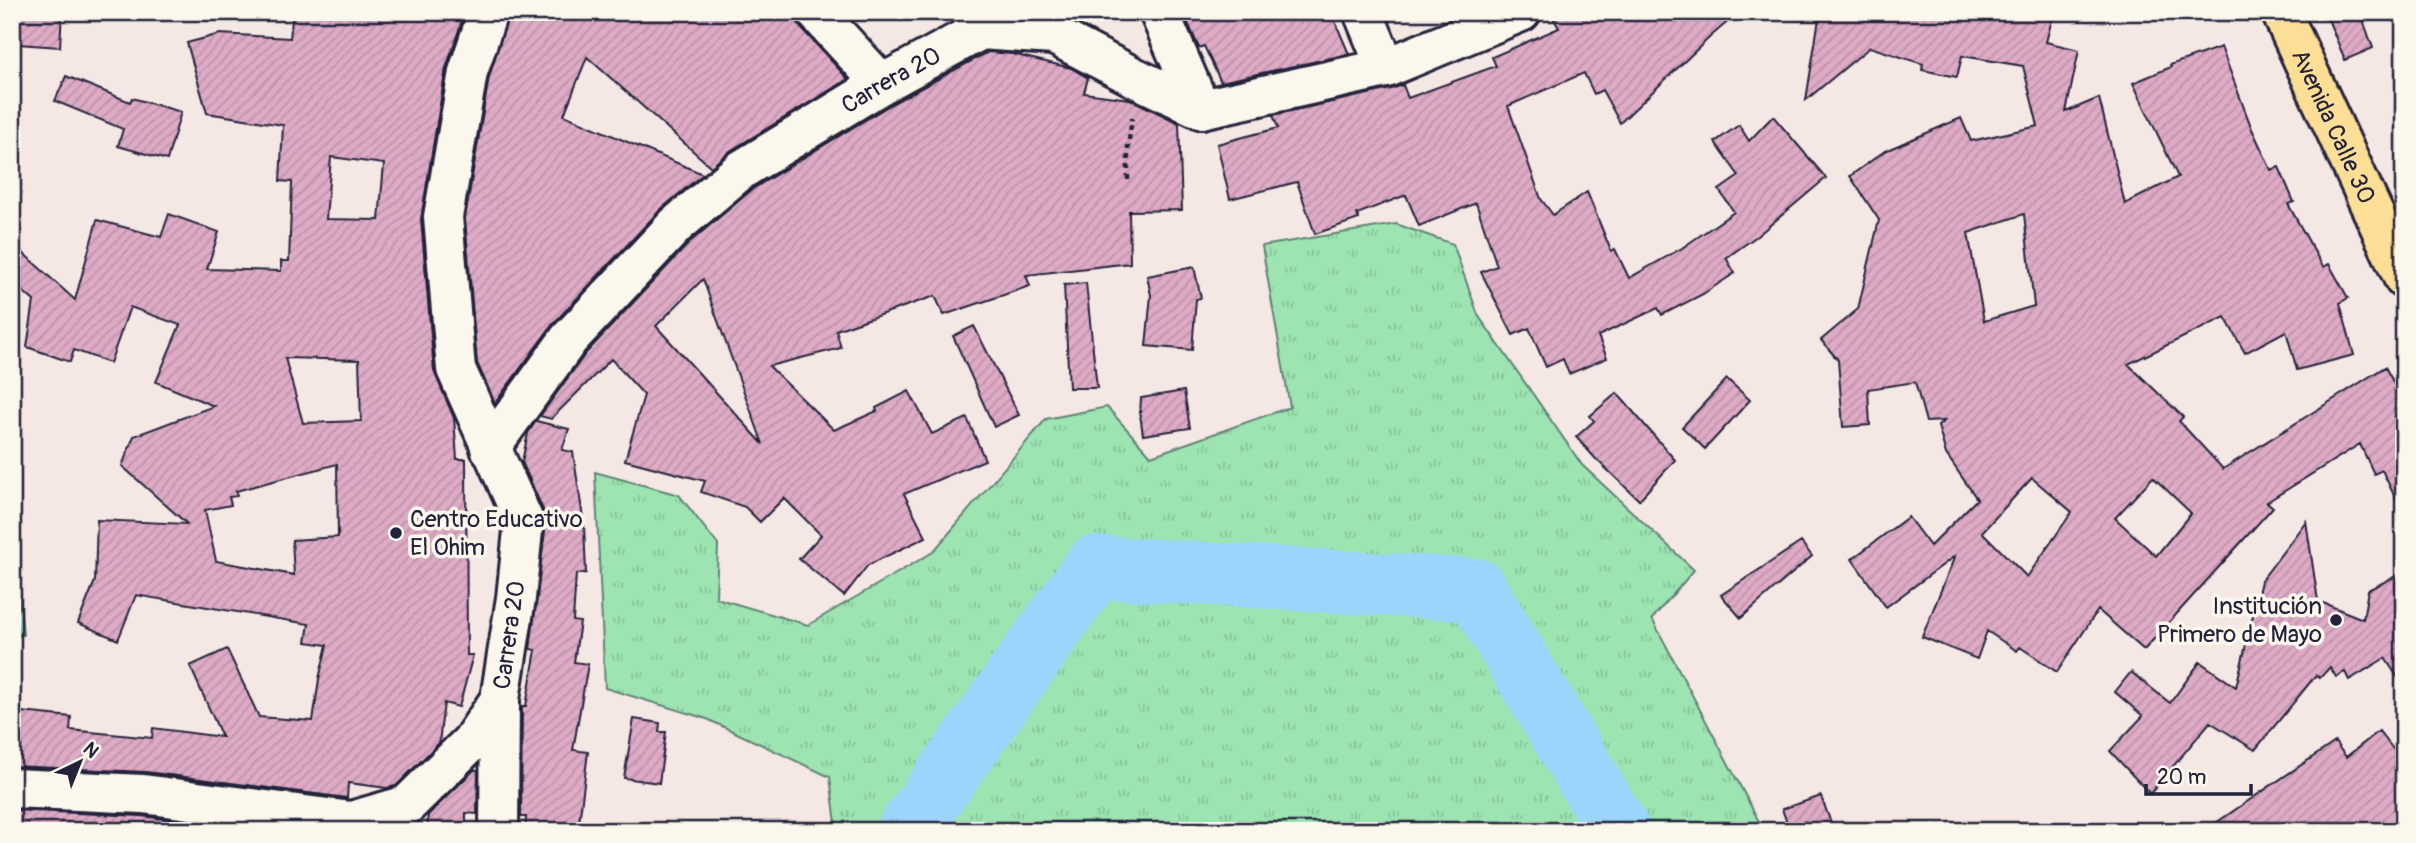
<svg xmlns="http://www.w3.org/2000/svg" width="2416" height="843" viewBox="0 0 2416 843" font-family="Pangolin,sans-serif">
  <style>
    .grass { fill: url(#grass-tufts); stroke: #608376; stroke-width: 2 }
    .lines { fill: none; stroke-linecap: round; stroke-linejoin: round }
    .river { stroke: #9cd4fc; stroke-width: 63 }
    .building { fill: url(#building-hatch); stroke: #22223b; stroke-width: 2; fill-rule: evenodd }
    .minor-casing { stroke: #22223b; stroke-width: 44 }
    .major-casing { stroke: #22223b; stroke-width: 44 }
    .path { stroke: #22223b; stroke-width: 4.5; stroke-dasharray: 5 5; stroke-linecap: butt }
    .minor { stroke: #fbf7ec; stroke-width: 38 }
    .major { stroke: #fdde96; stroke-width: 38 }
    .poi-dot { fill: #22223b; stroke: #fbf7ec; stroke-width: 2.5 }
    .labels { text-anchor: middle; stroke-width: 7; stroke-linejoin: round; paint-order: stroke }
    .street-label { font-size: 24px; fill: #22223b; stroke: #fbf7ec }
    .poi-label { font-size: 24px; fill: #22223b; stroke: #fbf7ec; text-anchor: start }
  </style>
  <defs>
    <pattern id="grass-tufts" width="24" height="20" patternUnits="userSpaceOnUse" patternTransform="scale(1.75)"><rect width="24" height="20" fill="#9de4b2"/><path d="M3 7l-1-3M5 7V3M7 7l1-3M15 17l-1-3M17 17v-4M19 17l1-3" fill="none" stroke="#87c39a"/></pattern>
    <pattern id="building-hatch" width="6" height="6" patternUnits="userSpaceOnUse" patternTransform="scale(1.75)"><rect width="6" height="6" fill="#deaac5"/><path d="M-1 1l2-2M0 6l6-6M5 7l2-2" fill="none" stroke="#be92aa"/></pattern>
  </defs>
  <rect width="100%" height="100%" fill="#f5e8e4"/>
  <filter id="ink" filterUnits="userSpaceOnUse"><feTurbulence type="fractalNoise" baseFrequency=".0143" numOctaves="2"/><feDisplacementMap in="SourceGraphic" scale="14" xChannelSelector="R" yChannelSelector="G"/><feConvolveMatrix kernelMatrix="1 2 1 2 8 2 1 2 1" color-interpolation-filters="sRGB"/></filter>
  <g filter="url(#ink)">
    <path class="grass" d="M1396,224L1453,244L1478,315L1582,465L1694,570L1652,619L1764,831H837L830,777L707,719L605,688L595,472L679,495L718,545L716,598L808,625L933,552L1046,419L1107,407L1151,456L1290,407L1262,246Z
      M12,518L19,532V593L23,635L12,637Z"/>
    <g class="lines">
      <path class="river" d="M908,831L1095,567L1476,590L1619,831"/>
    </g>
    <path class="building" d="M21,12H62L60,47L18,44Z
      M293,12H465L446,68L421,219L434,371L454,418L457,459H466L467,655H473L459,707L444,703L439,743L396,786L387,788L348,783L347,798L146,772L12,766V711L71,717L70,730L152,738L153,728L222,737L190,666L227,649L259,717L313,721L319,679L327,645L306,642L309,624L136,595L118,640L78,623L95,581L97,520L187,524L122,466L134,436L214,406L156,382L180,325L130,307L110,363L74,350L70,362L27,347L34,301L12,282V243L75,300L97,220L161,237L169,214L219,232L207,269L281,271V261H289L292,182L280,181L283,125L207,113L187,43L220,34L290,38ZM331,157L384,164L379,220L326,219ZM285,358L359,360L361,421L303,423ZM337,464L338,537L292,540L294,575L216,561L205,510L231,505L229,497L237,496L236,491Z
      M509,12H795L800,27L848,79L730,151L711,167L587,57L564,115L703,174L660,210L553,324L495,403L477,363L465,218L489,77Z
      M1183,12H1331L1349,54L1221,82L1204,46L1199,48Z
      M1550,12H1739L1710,37L1620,123L1602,90L1594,94L1584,73L1508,106L1541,199L1553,215L1587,192L1611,251L1615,249L1629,278L1682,248L1734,212L1719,190L1739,176L1715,142L1739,125L1749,141L1773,116L1826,178L1757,236L1726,258L1735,273L1703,294L1662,315L1658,308L1598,336L1607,358L1569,374L1563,359L1546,367L1529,328L1513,335L1481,272L1497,266L1476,203L1419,226L1406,195L1357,214L1359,219L1315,234L1297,182L1230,199L1217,144L1278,128L1273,115L1391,89L1403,85L1408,98L1496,66L1492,57L1559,28Z
      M1820,12H2054L2046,42L2079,50L2066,112L2099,98L2125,204L2178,177L2133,83L2171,67L2170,65L2221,47L2252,129L2271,170L2279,167L2294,202L2288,204L2323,267L2329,264L2348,298L2340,303L2354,355L2297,370L2286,331L2245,353L2225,317L2128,364L2183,417L2179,421L2223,469L2385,367L2404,402L2395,409L2404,427V516L2382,470L2374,474L2360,444L2267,502L2273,507L2144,650L2098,610L2057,672L2020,647L2017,651L1987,631L1977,659L1922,637L1955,556L1886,607L1852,559L1908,517L1930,546L1977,499L1946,454L1938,426L1944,421L1926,422L1915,382L1868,389L1870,425L1843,427L1838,360L1821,340L1858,309L1879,220L1850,176L1885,151L1961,118L1971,141L2038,126L2023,66L1962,56L1957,77L1922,70L1923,64L1870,47L1806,100ZM2024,214L2034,306L1984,321L1968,233ZM2153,477L2191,513L2156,556L2115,518ZM2032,478L2072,512L2027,577L1982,532Z
      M2325,12H2360L2373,48L2345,60Z
      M988,52L1012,54L1071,68L1088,78L1084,93L1130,99L1179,123L1182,210L1129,211L1130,263L1026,275L1030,286L944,315L935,296L836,330L841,348L769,366L834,430L877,411L876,408L909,391L932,434L967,418L985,460L904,494L926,537L868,565L844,596L799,559L821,535L784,498L760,522L745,507L701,492L705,481L625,460L644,395L611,359L551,419L540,416L586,353L691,241L754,188L893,103ZM703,279L715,313L763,444L656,326Z
      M66,76L130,102L132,98L181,112L167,160L118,146L123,129L55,101Z
      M1194,267L1201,298L1196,299L1192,350L1146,346L1151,295L1147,276Z
      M1086,283L1097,388H1069L1064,285Z
      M974,326L1019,415L994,427L953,336Z
      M1727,379L1750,400L1705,449L1682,427Z
      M1184,391L1190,428L1143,435L1140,414L1141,398Z
      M1617,393L1675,460L1639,500L1595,458L1576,437L1594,421L1590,416Z
      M536,421L569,429L562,450L573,452L584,524L586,573L576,574L573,621L580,622L574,662L588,664L573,750L588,752L578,831H525L526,817H521L522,706H526L536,650L530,649L546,523L544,512L522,462L528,433Z
      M2306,521L2318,601L2363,619L2368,590L2404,572V687L2385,658L2349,680L2345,672L2336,677L2330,667L2320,678L2316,675L2255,750L2210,722L2150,794L2110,751L2143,716L2115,692L2131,672L2170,703L2200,662L2236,687L2261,581Z
      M1801,542L1812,556L1741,618L1721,595Z
      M634,719L660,723L659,732H666L659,783L624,778Z
      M2379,731L2404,763V831H2204L2335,742L2346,757Z
      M474,770H478L477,814L466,813V831H427L428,815Z
      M1821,796L1834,831H1790L1782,809Z
      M12,810L141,816L256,831H12Z"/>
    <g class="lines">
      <g class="minor-casing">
        <g id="minor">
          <path d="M488,12L468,72L443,217L456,369L524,521L516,598L500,699L499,831"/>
          <path d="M816,12L882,84"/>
          <path d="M1159,12L1201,109"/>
          <path d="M1363,12L1386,68"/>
          <path id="s1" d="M490,448L569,339L676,225L741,170L882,84L981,30L1054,35L1134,77L1201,109L1386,68L1521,12"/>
          <path d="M12,788L143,794L351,821L407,805L471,742L500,699"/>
        </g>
      </g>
      <g class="major-casing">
        <g id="major">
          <path id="s2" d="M2281,12L2404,279"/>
        </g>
      </g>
      <path class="path" d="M1128,180V147L1132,118"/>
      <use href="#minor" class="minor"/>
      <use href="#major" class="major"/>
    </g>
  </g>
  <g class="poi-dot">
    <circle cx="396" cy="533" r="7"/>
    <circle cx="2336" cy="620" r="7"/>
  </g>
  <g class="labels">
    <g class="street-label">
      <text dy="8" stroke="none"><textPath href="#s1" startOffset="551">Carrera 20</textPath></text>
      <text dy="8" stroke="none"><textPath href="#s2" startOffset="126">Avenida Calle 30</textPath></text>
      <text transform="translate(509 635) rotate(-82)" y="8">Carrera 20</text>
    </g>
    <g class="poi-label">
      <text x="410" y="527">Centro Educativo<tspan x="410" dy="28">El Ohim</tspan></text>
      <text x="2322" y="614" text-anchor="end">Institución<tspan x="2322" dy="28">Primero de Mayo</tspan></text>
    </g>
  </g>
  <rect width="2416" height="843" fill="none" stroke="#fbf7ec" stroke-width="42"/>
  <rect x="21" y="21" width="2374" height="801" fill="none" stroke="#22223b" stroke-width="2.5" filter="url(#ink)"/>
  <g transform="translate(80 762) rotate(43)" stroke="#fbf7ec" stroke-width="5" paint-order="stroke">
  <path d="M0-5L12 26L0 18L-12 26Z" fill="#22223b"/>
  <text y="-10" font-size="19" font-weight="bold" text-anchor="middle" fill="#22223b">N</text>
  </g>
  <path d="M2146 784v10h105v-10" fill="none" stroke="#22223b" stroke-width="3.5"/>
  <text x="2157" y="784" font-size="21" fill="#22223b" stroke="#fbf7ec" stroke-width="5" paint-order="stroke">20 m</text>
</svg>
